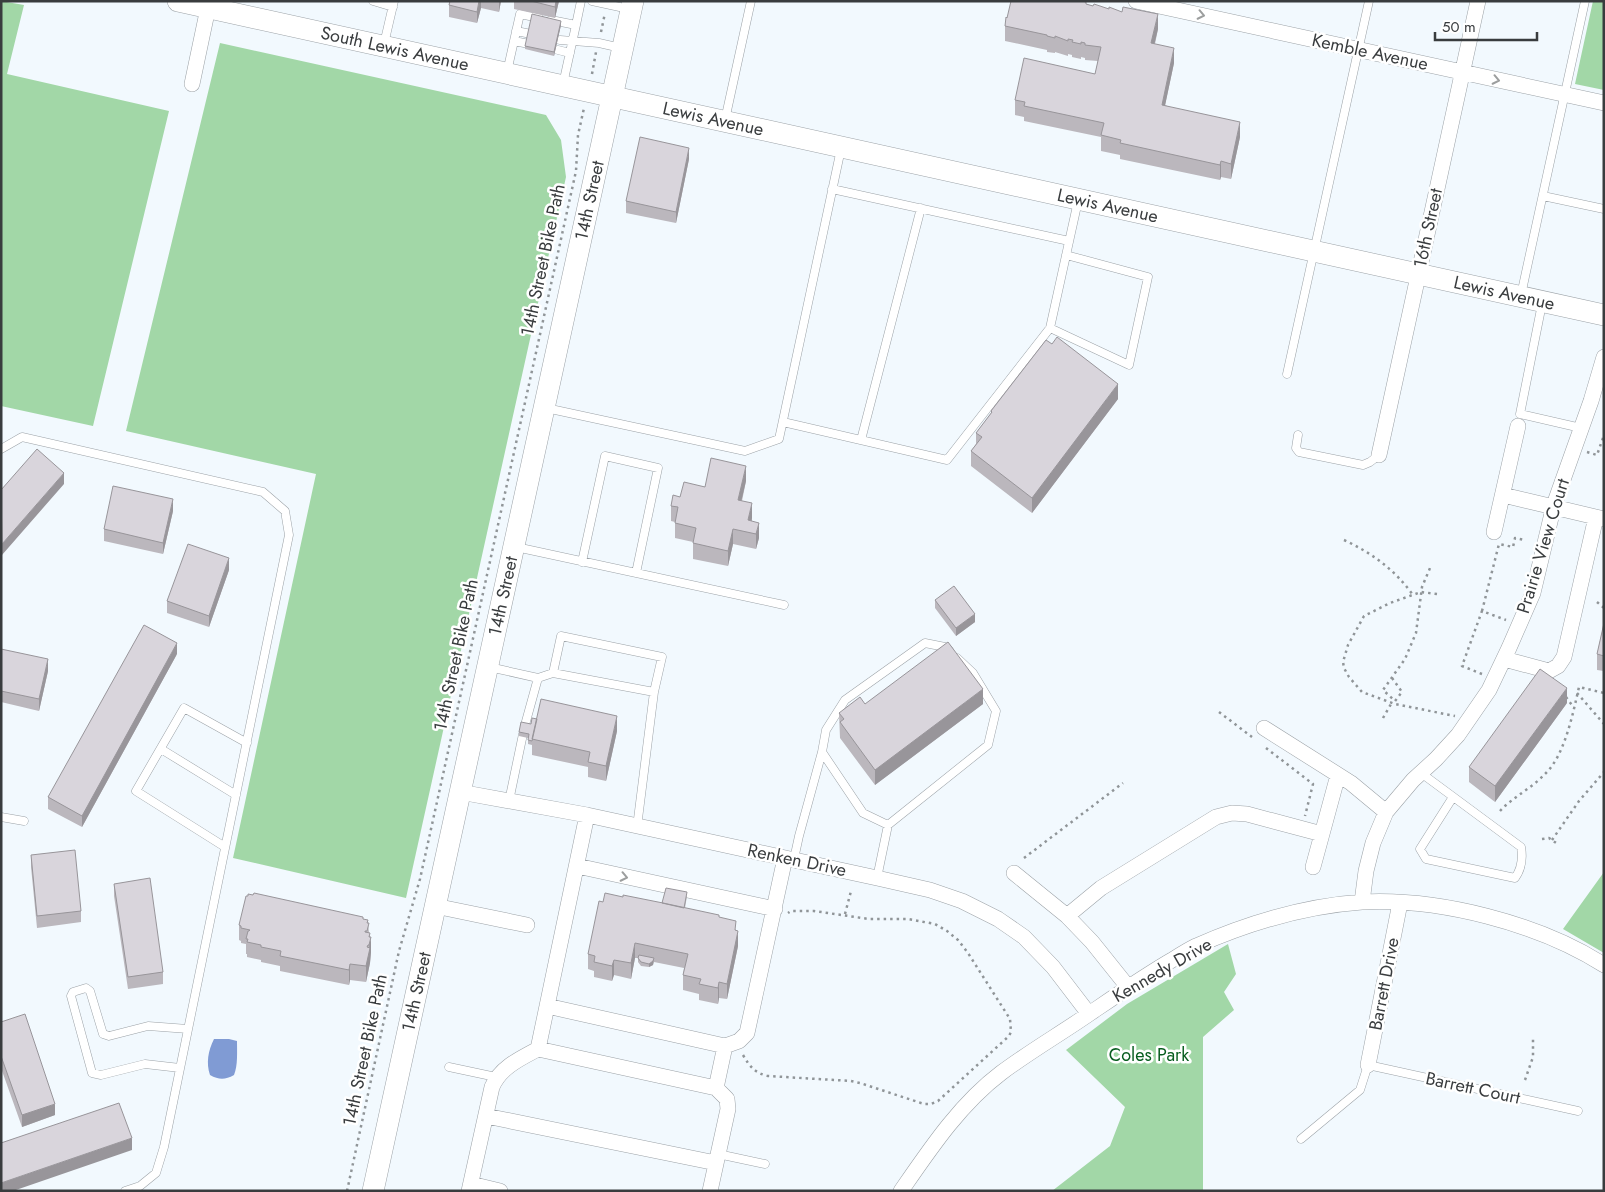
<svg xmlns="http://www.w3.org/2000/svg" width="1605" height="1192" viewBox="0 0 1605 1192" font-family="Jost,sans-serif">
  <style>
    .green { fill: #a2d7a7 }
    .water { fill: #809bd4 }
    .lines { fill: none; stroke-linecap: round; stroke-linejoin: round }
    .lane-casing { stroke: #9ca2a7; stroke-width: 9 }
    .street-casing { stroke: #9ca2a7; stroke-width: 16 }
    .secondary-casing { stroke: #9ca2a7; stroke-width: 22 }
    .path { stroke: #909598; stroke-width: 2.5; stroke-dasharray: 2.5 4; stroke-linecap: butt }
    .lane { stroke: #fff; stroke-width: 8 }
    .street { stroke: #fff; stroke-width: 15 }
    .secondary { stroke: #fff; stroke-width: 21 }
    .wall { fill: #bbb7bd }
    .shaded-wall { fill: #98959a }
    .building { fill: #d9d5dc; stroke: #98959a }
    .oneway { stroke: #9c9e9e }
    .labels { text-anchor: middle; stroke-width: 5; stroke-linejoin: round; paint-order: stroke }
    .street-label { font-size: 18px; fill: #393c3e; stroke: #fff }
    .park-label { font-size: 18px; fill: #095e20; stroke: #fff }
  </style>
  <rect width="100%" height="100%" fill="#f2f9fe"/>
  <path class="green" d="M1,1L24,5L7,74L169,111L93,426L1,406Z
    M1593,1H1604V90L1575,84Z
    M220,43L546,115L561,140L566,177L406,898L233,858L316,474L126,431Z
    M1604,872V953L1563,929Z
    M1228,944L1236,974L1224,992L1234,1010L1203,1037V1191H1052L1110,1146L1125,1107L1066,1050L1127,1004Z"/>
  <path class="water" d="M214,1039H229L237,1041C237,1051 238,1066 234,1075C225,1080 219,1080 210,1075C206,1063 208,1051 214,1039Z"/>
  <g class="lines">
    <g class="lane-casing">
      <path id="lane" d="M373,1L393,7
        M592,1L629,9
        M551,20L576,25L563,84
        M576,25L581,1
        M516,31L531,34
        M560,40L599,43L621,48
        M514,41L529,44
        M384,44L394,1
        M558,50L570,53
        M507,72L520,14L539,18
        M725,120L751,1
        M832,189L1069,241
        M1543,196L1604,209
        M1521,295L1585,1
        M1542,304L1520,414L1581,428
        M1050,328L1129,365L1148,277L1066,255
        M1287,374L1369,1
        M546,408L745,451L779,439L841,149
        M783,422L947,460L1050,328L1078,201
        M1298,435L1296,448L1299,452L1363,465L1370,462L1379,455
        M861,440L921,208
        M1,449L22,437L263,492L285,511L289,535L164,1147L156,1173L140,1186L125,1191
        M516,547L784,605
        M582,562L605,456L658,468L636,573
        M489,667L538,678L553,673
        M525,725L538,678
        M161,749L236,795
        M1421,773L1521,847C1523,858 1522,868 1515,878L1426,859L1420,849L1453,797
        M509,801L523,734
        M1,817L24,821
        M888,825L863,813L822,752L826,730L845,700L925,643L945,647L949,650
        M637,827L654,692L662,657L561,636L553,673L654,692
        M225,847L136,791L184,708L247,743
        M794,859L799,836L822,752
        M877,878L888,825L988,745L996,711L973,673L957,658
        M449,1067L496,1077
        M180,1068L145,1064L101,1075L92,1073L71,996L73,992L86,988L90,991L103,1034L109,1036L148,1026L188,1029
        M1301,1139L1360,1090L1368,1065L1578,1111
        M718,1154L765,1164"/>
    </g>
    <g class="street-casing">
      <path id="street" d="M1136,1L1604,103
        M192,84L208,8
        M1379,455L1478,1
        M1503,495L1604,519
        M1494,532L1518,426
        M1504,659L1549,671L1558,666L1564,657L1596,517
        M1264,728L1351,783L1386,812
        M460,792L587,815L877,878L930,890L962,901L998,919L1024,937L1053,967L1089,1014
        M577,866L775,909
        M1313,867L1322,834
        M1014,873L1067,916L1092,942L1128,987
        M1362,902L1366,871L1373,843L1386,812L1413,780L1436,759L1458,735L1489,690L1509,648L1533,593L1554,505L1591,401L1604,357
        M435,906L527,925
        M1067,916L1101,888L1216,817L1232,813L1247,814L1322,834L1338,775
        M547,1006L725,1046
        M538,1049L587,815
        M1368,1065L1400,903
        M716,1088L725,1046L739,1041L747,1033L785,858
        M486,1116L716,1163
        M471,1184L500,1191
        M469,1191L492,1087C500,1068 519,1059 538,1049L716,1088L727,1099L728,1109L710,1191
        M901,1191C930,1149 960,1104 1001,1073C1029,1052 1060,1034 1089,1014C1117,995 1143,977 1172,960C1180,955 1188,950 1196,946C1248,923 1305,906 1362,902C1439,898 1538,923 1604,965"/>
    </g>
    <g class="secondary-casing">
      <g id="secondary">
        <path id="s1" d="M178,1L1604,315"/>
        <path id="s2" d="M373,1191L633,1"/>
      </g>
    </g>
    <path class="path" d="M601,32L605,13
      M592,74L596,52
      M1587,452L1597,455L1604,435
      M1344,540C1372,553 1395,570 1413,595
      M1437,594L1421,592L1390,603L1364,616L1348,645L1343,662L1344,668L1349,677L1362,692L1395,704L1455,716
      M1597,602L1604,608
      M1482,611L1499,544L1513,547L1515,538L1525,540
      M1482,674L1462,666L1482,611L1506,620
      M1392,678L1402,692L1395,701L1383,690L1405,659L1416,633L1422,587L1430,568
      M1577,693L1604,724
      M1566,697L1574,708
      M1219,712L1252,737
      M1383,718L1391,704
      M1266,748L1313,784L1305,816
      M1500,811C1513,797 1532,788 1545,774C1565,755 1573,713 1579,687L1604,693
      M1542,839L1549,838L1559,845
      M1552,840L1579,801L1604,772
      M1024,858L1123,783
      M845,914L851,891
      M743,1055C750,1067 755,1073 768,1076L851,1081L860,1083L924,1104H931L938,1101L1009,1036L1011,1032L1010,1019L968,953L958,940L947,931L935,924L908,919H869L814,911H791L788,913
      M1525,1080L1533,1057V1039
      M347,1191L399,951L420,879L576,171L578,135L584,108"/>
    <use href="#lane" class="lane"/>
    <use href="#street" class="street"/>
    <use href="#secondary" class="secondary"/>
  </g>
  <path class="wall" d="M450,1H501L499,12L481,8L477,23L449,17V5Z
    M514,1H559L555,18L514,9Z
    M1083,1L1086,4L1158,29L1155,44L1174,63L1165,105L1240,137L1231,179L1221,177L1220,180L1120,159V155L1101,151V137L1024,121V117L1015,115V100L1095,74L1098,61L1085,60V58L1081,57V59L1072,57V55L1068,54V56L1055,52V53L1047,52V50L1005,41V26L1007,18Z
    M561,25L554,56L525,49V46Z
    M689,159L676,223L626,213V201Z
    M1118,399L1032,513L971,466V451L976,444V433L991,413V411Z
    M746,481L742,501L752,518V521L759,538L756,549L733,544L728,566L693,559V542L675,538V522L671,521V506L680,497L705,487Z
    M173,511L163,554L104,541V529Z
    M229,570L209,627L167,613V601Z
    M935,600L975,622L956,636L935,608Z
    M1604,623V671L1597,670V654Z
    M1,649L48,671L39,711L1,702Z
    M177,654L82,827L48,809V797Z
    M1567,703L1495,802L1469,782V767Z
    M865,704H983L875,785L840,738L839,713Z
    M531,724L617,731L606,781L588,777V767L532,755V745L528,744V738L519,736V732Z
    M31,855L81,911V922L37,928L31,867Z
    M114,884L163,972V984L128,989L114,896Z
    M253,895L363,919L368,923L369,933L370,937L371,952L370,963L366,982L350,980L349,985L280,971V966L261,962V960L247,957V954H246V944L241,943V941L239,940V925Z
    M687,896L685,908L719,918L736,930L738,946L727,999L719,998L718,1004L699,1000V994L683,990V975L684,968L654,962L653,965L649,967L641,966L638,962V958H635L631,979L614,975L612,981L594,977V971L588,969V954L603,902L662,903Z
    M1,1022L55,1115L22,1127L1,1068Z"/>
  <path class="shaded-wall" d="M479,1H481V8L477,23V12Z
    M499,1H501L499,12Z
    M556,1H559L555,18V7Z
    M1158,14V29L1151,58V43Z
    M561,21V25L554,56V52Z
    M1174,48V63L1162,120V105Z
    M1240,122V137L1231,179V164Z
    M689,148V159L676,223V212Z
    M1221,161V177L1220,180V165Z
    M1118,384V399L1032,513V498Z
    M746,466V481L738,515V500Z
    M64,473V484L2,555V544Z
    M173,499V511L163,554V543Z
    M752,503V518L749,532L748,520Z
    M759,523V538L756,549V534Z
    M733,529V544L728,566V551Z
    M229,558V570L209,627V616Z
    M975,614V622L956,636V628Z
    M177,643V654L82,827V816Z
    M48,659V671L39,711V699Z
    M1567,688V703L1495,802V786Z
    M983,689V704L875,785V770Z
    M617,716V731L606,781V766Z
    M738,931V946L727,999V984Z
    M370,933V942L371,937V952L370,963L366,982V966L368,945V957L369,949Z
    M635,943V958L631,979V963Z
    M654,958L653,965L649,967V964Z
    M614,960V975L612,981V966Z
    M350,964V980L349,985V970Z
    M719,982V998L718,1004V988Z
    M55,1104V1115L22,1127V1115Z
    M132,1138V1150L13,1191H1V1183Z"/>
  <path class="building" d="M450,1H479L477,12L449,5Z
    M531,1H556L555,7Z
    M1011,1H1082L1086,2V4L1093,6L1094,4L1109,9V7L1122,12L1123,7L1158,14L1151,43L1174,48L1162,105L1240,122L1231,164L1221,161L1220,165L1120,143L1121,140L1101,135L1104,123L1024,106L1025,102L1015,100L1024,58L1095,74L1101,47L1085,45V43L1081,42V44L1072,42L1073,40L1068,39V41L1055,36V38L1047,36V35L1005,26L1006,17L1007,18Z
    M532,14L561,21L554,52L525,46Z
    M640,137L689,148L676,212L626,201Z
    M1057,337L1118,384L1032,498L971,451L982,437L976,433L992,412L991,411L1046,340L1052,344Z
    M37,449L64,473L2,544L1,490Z
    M711,458L746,466L738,500L752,503L748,520L759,523L756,534L733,529L728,551L693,543L696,528L675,523L678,507L671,506L673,495L680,497L684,482L705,487Z
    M113,486L173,499L163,543L104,529Z
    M188,544L229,558L209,616L167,601Z
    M954,586L975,614L956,628L935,600Z
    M1604,623V656L1597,654Z
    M144,625L177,643L82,816L48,797Z
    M948,642L983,689L875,770L840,722L844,719L839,713L860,697L865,704Z
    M1,649L48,659L39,699L1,691Z
    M1540,669L1567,688L1495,786L1469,767Z
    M541,699L617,716L606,766L588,762L590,752L532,739Z
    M532,718L537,719L532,741L528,740L529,734L519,732L521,722L531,724Z
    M75,850L81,911L37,916L31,855Z
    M150,878L163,972L128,977L114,884Z
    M666,888L687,892L684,908L662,903Z
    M254,893L363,917V919L368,920L367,923H369L367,931H365V932L370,933L369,937H371L369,945H368L367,947L370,948L366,966L350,964L349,970L280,956L281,951L261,947V945L247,942L248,939H246L248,931H249L250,930L241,928V926L239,925L246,896H248V894L253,895Z
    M605,893L623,897V895L663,903L719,915V917L736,921L735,930L738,931L727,984L719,982L718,988L699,984L701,979L683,975L688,954L635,943L631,963L614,960L612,966L594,962L595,956L588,954L599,901L603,902Z
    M639,955L654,958L653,961L649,964L641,962L638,958Z
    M25,1014L55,1104L22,1115L1,1056V1022Z
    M119,1103L132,1138L1,1183V1143Z"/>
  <defs><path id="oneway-chevron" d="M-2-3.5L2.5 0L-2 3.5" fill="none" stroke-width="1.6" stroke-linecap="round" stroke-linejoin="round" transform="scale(1.25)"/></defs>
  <g class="oneway">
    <use href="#oneway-chevron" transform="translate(1201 15) rotate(12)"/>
    <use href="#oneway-chevron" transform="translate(1496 80) rotate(12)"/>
    <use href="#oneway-chevron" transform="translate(624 877) rotate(12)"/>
  </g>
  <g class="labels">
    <g class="street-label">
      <text dy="6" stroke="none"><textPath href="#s1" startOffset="222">South Lewis Avenue</textPath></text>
      <text transform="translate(1370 52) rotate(12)" y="6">Kemble Avenue</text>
      <text dy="6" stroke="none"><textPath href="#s1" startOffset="548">Lewis Avenue</textPath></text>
      <text dy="6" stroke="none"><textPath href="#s2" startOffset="1014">14th Street</textPath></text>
      <text dy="6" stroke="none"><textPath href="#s1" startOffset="952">Lewis Avenue</textPath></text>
      <text transform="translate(1428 228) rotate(-78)" y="6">16th Street</text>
      <text transform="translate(543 260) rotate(-78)" y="6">14th Street Bike Path</text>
      <text dy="6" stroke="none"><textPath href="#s1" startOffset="1358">Lewis Avenue</textPath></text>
      <text transform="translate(1543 546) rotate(-73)" y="6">Prairie View Court</text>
      <text dy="6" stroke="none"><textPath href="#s2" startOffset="609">14th Street</textPath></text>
      <text transform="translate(456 655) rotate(-78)" y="6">14th Street Bike Path</text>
      <text transform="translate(797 860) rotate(12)" y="6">Renken Drive</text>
      <text transform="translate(1162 970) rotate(-30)" y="6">Kennedy Drive</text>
      <text transform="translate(1384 984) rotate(-79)" y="6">Barrett Drive</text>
      <text dy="6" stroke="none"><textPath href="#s2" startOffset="204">14th Street</textPath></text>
      <text transform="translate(365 1050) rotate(-78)" y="6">14th Street Bike Path</text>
      <text transform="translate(1473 1088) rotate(12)" y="6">Barrett Court</text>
    </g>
    <g class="park-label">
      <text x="1149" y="1061">Coles Park</text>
    </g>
  </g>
  <rect width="1605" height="1192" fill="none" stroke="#393c3e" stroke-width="5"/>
  <path d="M1435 32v8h102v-8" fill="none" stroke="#393c3e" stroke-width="2.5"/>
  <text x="1442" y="32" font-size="15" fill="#393c3e" stroke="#ffffff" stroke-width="4" paint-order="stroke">50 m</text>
</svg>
